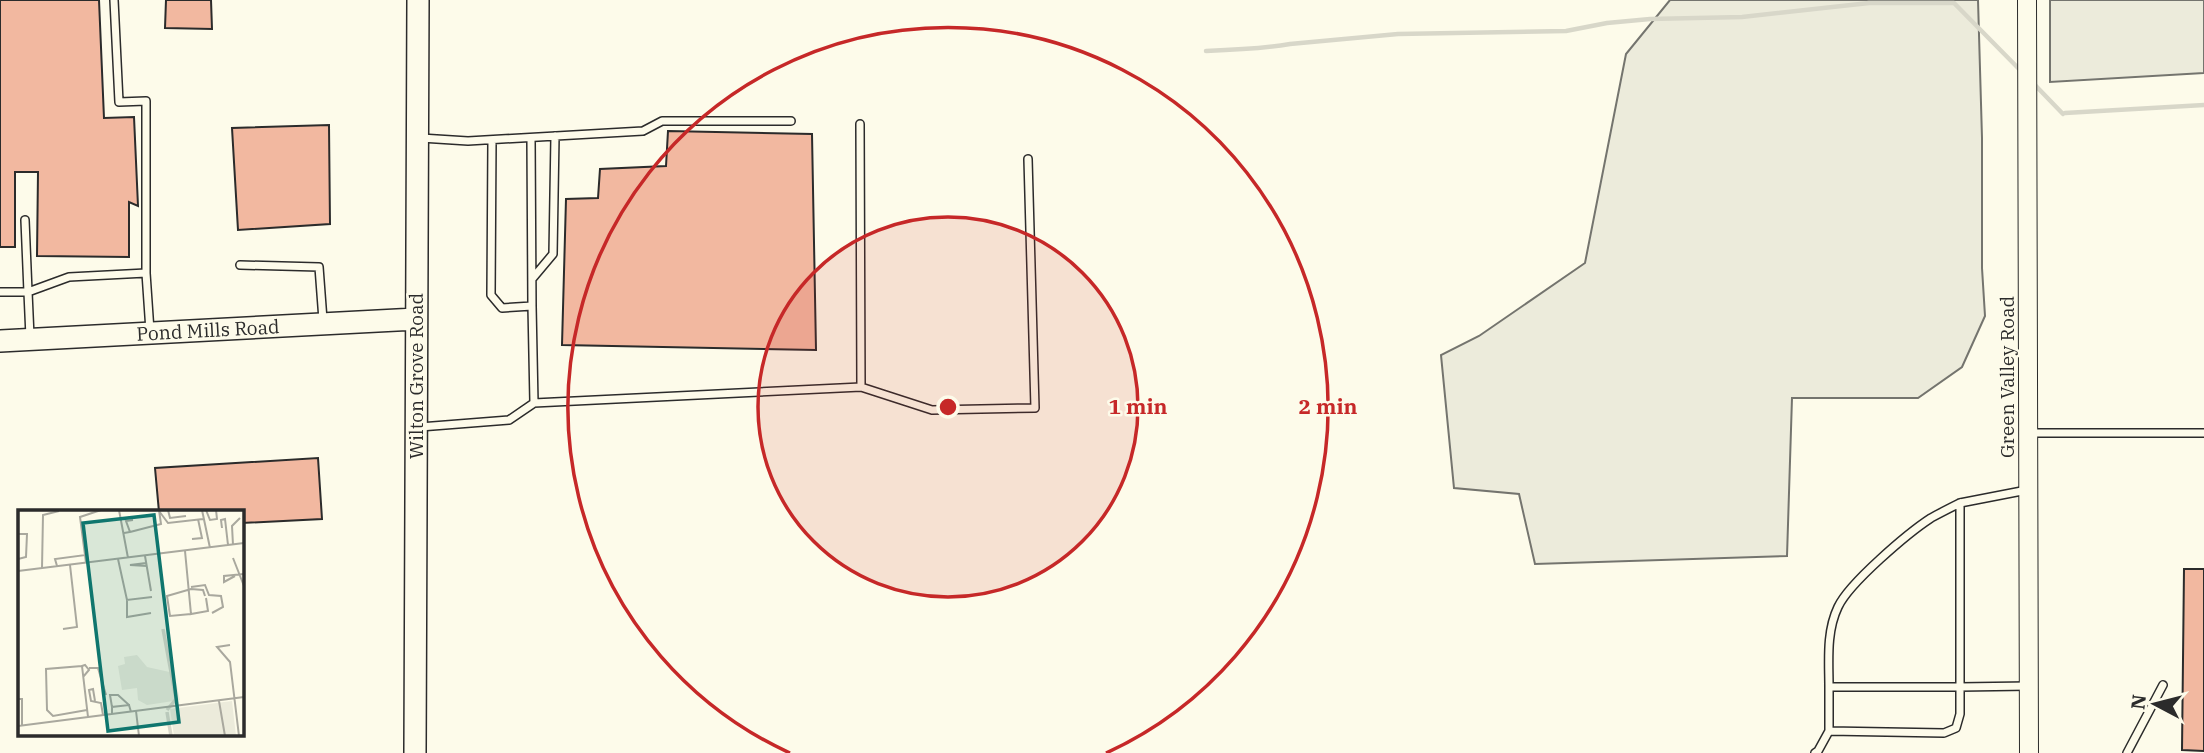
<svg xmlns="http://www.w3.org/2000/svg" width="2204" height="753" font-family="'IBM Plex Serif',serif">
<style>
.green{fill:#ecebdb;stroke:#74746e;stroke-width:2}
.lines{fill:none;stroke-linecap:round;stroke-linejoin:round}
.stream{stroke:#d8d7c9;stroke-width:4.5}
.building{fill:#f2b8a0;stroke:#2b2b2b;stroke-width:2}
.service-casing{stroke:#2b2b2b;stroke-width:10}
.tertiary-casing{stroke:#2b2b2b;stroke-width:20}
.secondary-casing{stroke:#2b2b2b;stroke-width:24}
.service{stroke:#fdfbea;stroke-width:7}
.tertiary{stroke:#fdfbea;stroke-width:18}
.secondary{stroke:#fdfbea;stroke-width:21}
.ring{fill:none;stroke:#c62828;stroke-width:3.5}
.labels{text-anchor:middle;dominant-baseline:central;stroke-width:5;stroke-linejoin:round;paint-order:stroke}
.street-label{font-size:19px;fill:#2b2b2b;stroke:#fdfbea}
.inset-river{fill:none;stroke:#d8d7c9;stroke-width:3.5}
.inset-road{fill:none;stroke:#a9a89e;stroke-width:2}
.view{fill:#0f766e;fill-opacity:0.15;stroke:#0f766e;stroke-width:3.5}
.inset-edge{fill:none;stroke:#2b2b2b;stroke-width:3.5}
.centre{fill:#c62828;stroke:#fdfbea;stroke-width:3.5}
.ring-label{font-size:21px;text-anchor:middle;font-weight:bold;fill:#c62828;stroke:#fdfbea;stroke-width:5;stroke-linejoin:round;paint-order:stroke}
</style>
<rect width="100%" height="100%" fill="#fdfbea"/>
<path class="green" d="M 1670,0 L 1978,0 L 1982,138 L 1982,268 L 1985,316 L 1962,367 L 1918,398 L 1792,398 L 1787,556 L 1535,564 L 1519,494 L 1454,488 L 1441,355 L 1479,336 L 1585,263 L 1626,54 Z
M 2050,0 L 2204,0 L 2204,73 L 2050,82 Z"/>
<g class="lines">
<path class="stream" d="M 1206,51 C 1234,50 1262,49 1290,44 L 1398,34 L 1566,31 L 1607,23 L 1650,19 L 1742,17 L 1869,3 L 1954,3 L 2023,73
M 2034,84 L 2063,114
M 2065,113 L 2204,105"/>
</g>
<path class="building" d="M 0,0 L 99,0 L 104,118 L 134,117 L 138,206 L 129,202 L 129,257 L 37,256 L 38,172 L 15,172 L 15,247 L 0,247 Z
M 166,0 L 211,0 L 212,29 L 165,28 Z
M 329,125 L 330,224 L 238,230 L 232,128 Z
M 668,131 L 812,134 L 816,350 L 562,345 L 566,199 L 598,198 L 600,169 L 666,166 Z
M 318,458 L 322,519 L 242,523 L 242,512 L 159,512 L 155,468 Z
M 2184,569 L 2204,569 L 2204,751 L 2182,750 Z"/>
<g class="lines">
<g class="service-casing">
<path id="service" d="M 114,0 L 119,102 L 146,101 L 146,273
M 421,138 L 468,141 L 643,131 L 662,121 L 791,121
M 492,140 L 491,295 L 502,308 L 532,306 L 531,138
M 25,220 L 28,292 L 69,277 L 146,273 L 150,331
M 240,265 L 319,267 L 323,320
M 532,279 L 553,254 L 555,136
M 0,292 L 28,292 L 30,337
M 532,306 L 534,403
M 861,387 L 932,410 L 1035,408 L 1028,159
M 420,427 L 509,420 L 534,403 L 861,387 L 860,124
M 2030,433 L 2204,433
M 2027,490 L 1960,503 L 1960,687 L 2029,686
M 1829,687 L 1829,731 L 1944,733 L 1956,728 L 1960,714 L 1960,687 L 1829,687 C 1829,661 1826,632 1838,607 C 1849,583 1908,533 1931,518 C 1940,513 1950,508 1960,503
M 1815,753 L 1818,751 L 1829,731
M 2127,753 L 2163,685"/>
</g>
<g class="tertiary-casing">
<path id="tertiary" d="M 2027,0 L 2029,753"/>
</g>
<g class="secondary-casing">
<path id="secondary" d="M 0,341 L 416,319
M 415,753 L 418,0"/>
</g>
<use href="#service" class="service"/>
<use href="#tertiary" class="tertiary"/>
<use href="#secondary" class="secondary"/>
</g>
<circle cx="948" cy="407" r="190" fill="#c62828" fill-opacity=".12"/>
<g class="ring">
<circle cx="948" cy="407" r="190"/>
<path d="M790 753A380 380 0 1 1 1106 753"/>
</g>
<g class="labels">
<g class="street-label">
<text transform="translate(208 330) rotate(-3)">Pond Mills Road</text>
<text transform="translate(416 376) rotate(-90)">Wilton Grove Road</text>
<text transform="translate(2007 377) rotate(-90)">Green Valley Road</text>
</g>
</g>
<g transform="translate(18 510)">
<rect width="226" height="226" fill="#fdfbea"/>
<path d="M 119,145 L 129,157 L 156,163 L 162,190 L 129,195 L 120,190 L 119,178 L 104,180 L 100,156 L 107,154 L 106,147 ZM 214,191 L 218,226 L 156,226 L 152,199 Z" fill="#ecebdb"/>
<path class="inset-river" d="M 145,119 L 158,189 L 149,200M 149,202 L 153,226"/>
<path class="inset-road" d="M 101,0 L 110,48M 150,0 L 152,8 L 168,6M 184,0 L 192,38M 188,0 L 192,10 L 199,9 L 198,0M 141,1 L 150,13 L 185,9M 204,18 L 203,10 L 207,9 L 210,35M 112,22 L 143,14 L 141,0M 106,23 L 112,22 L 108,11 L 115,10M 0,24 L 9,24 L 8,47 L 0,49M 174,29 L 184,28 L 180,9M 215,35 L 214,16 L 222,8M 167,41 L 173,104 L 190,101 L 188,88M 67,45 L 62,7 L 83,0M 127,46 L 133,81M 215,48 L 226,76M 100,49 L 109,90 L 134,87M 128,53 L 112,55 L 129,56M 39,56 L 37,49 L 67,45 L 68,53M 24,58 L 25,5 L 41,1M 0,61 L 226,33M 217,66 L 206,72 L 206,66 L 226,64M 173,77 L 187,75 L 191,85 L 203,86 L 205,97 L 194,103M 109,90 L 109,107 L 133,103M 173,104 L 152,106 L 149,86 L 173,79 L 185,80 L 187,86M 45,119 L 59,117 L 52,55M 212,135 L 199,137 L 212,152 L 221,226M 64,156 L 28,159 L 29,200 L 35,206 L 69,200M 71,158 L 80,158 L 88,185M 65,167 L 71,160 L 67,155 L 64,156 L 70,207M 0,189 L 4,189 L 4,215M 77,191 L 75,179 L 71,180 L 73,191 L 83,193 L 85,205M 201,191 L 207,226M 94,197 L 92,185 L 100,185 L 111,195M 118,201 L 121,226M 94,204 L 94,197 L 111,195 L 113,202M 0,216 L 226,187"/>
<path class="view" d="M 136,5 L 161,212 L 90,221 L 65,13 Z"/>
<rect width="226" height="226" class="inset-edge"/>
</g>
<circle cx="948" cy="407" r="10" class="centre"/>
<g class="ring-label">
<text x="1138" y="414">1 min</text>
<text x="1328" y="414">2 min</text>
</g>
<g transform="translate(2155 704) rotate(277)" stroke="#fdfbea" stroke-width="5" paint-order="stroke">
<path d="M0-5L12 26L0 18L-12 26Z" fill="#2b2b2b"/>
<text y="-10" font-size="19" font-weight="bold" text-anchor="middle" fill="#2b2b2b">N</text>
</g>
</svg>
